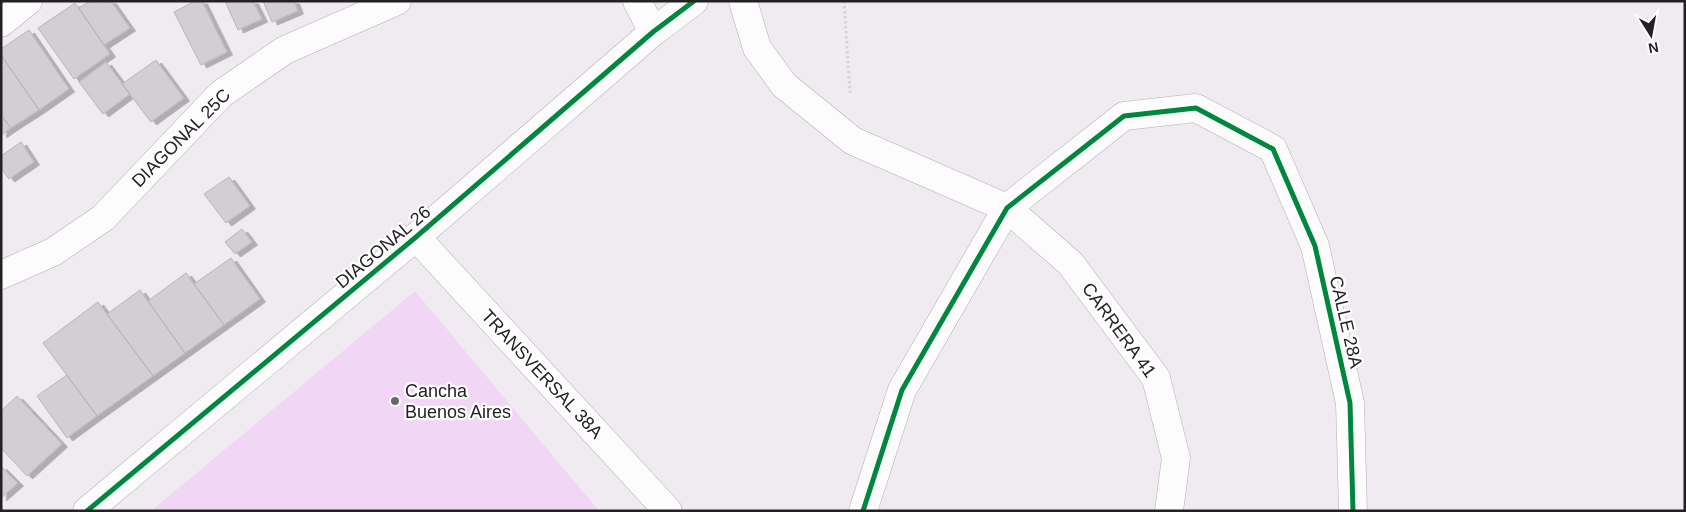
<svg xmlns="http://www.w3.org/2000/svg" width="1686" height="512" font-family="Arial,sans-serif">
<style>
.pitch{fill:#f1d6f5}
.building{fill:#d2ced2;stroke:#b8b5b8;filter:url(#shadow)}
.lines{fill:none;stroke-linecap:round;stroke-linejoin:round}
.minor-casing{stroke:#b2afb2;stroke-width:29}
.path{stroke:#d6d5d6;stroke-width:3;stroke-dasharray:2.5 2.5;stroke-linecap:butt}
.minor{stroke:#fdfcfd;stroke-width:28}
.cycleway-casing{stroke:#fff;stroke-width:8}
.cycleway{stroke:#00873e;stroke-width:5}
.poi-dot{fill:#6b686b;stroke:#fff;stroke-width:2}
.labels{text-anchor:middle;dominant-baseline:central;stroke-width:4.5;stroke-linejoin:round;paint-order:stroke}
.street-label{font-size:18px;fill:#242124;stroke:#fff}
.poi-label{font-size:18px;fill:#242124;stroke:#fff;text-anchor:start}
</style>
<defs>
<filter id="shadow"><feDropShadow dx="5.5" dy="3" stdDeviation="0" flood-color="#0004"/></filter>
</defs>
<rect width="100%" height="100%" fill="#f0ebf0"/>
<path class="pitch" d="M 415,291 L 599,511 L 151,511 Z"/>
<path class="building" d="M 90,1 L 111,1 L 130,28 L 104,45 L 79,8 Z
M 195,1 L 202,1 L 227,52 L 201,65 L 174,12 Z
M 225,1 L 253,1 L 262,19 L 238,30 Z
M 263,1 L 294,1 L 298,11 L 272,22 Z
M 75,3 L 110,54 L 74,79 L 38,28 Z
M 29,30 L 69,89 L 39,110 L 1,55 L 1,49 Z
M 1,55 L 39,110 L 11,128 L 1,115 Z
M 156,60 L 184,98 L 151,122 L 122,84 Z
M 106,62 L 130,94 L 103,114 L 79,82 Z
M 1,115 L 11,128 L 1,135 Z
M 21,142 L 34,162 L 9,179 L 1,168 L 1,156 Z
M 229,177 L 250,206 L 226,223 L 204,194 Z
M 242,229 L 252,242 L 235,254 L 225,242 Z
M 231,258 L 260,299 L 224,325 L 194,284 Z
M 186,273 L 224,325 L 185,353 L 148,301 Z
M 140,290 L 185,353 L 153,376 L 107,314 Z
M 98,302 L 153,376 L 97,416 L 43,343 Z
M 67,375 L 97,416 L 67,438 L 37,396 Z
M 17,396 L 62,444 L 27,476 L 1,448 L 1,411 Z
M 1,466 L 18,483 L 1,498 Z"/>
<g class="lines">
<g class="minor-casing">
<path id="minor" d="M 637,1 L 653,32
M 743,1 L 757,48 L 784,85 L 853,141 L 1007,208 L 1070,263 L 1156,378 L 1176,458 L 1169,511
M 1,23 L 28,1
M 416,237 L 668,511
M 1,275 L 53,252 L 103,218 L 221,94 L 285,50 L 397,1
M 87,511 L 416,237 L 653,32 L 694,1
M 863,511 L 902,390 L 1007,208 L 1124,116 L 1196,108 L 1273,149 L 1315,246 L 1350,403 L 1353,511"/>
</g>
<path class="path" d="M 844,1 L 850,93"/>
<use href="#minor" class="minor"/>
<g class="cycleway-casing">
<path id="cycleway" d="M 87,511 L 416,237 L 653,32 L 694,1
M 863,511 L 902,390 L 1007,208 L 1124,116 L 1196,108 L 1273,149 L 1315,246 L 1350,403 L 1353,511"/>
</g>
<use href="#cycleway" class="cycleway"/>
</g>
<circle class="poi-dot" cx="395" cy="401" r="5"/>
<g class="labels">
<g class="street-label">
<text transform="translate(181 138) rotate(-45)">DIAGONAL 25C</text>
<text transform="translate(383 247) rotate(-40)">DIAGONAL 26</text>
<text transform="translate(1346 322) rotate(77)">CALLE 28A</text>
<text transform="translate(1119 330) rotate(54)">CARRERA 41</text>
<text transform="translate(542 374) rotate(47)">TRANSVERSAL 38A</text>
</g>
<g class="poi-label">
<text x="405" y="391">Cancha<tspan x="405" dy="21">Buenos Aires</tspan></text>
</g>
</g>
<rect width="1686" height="512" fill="none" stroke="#242124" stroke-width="5"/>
<g transform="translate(1651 35) rotate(169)" stroke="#ffffff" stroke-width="4" paint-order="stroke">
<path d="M0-4L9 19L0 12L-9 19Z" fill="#242124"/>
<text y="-8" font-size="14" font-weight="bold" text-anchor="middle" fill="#242124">N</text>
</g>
</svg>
